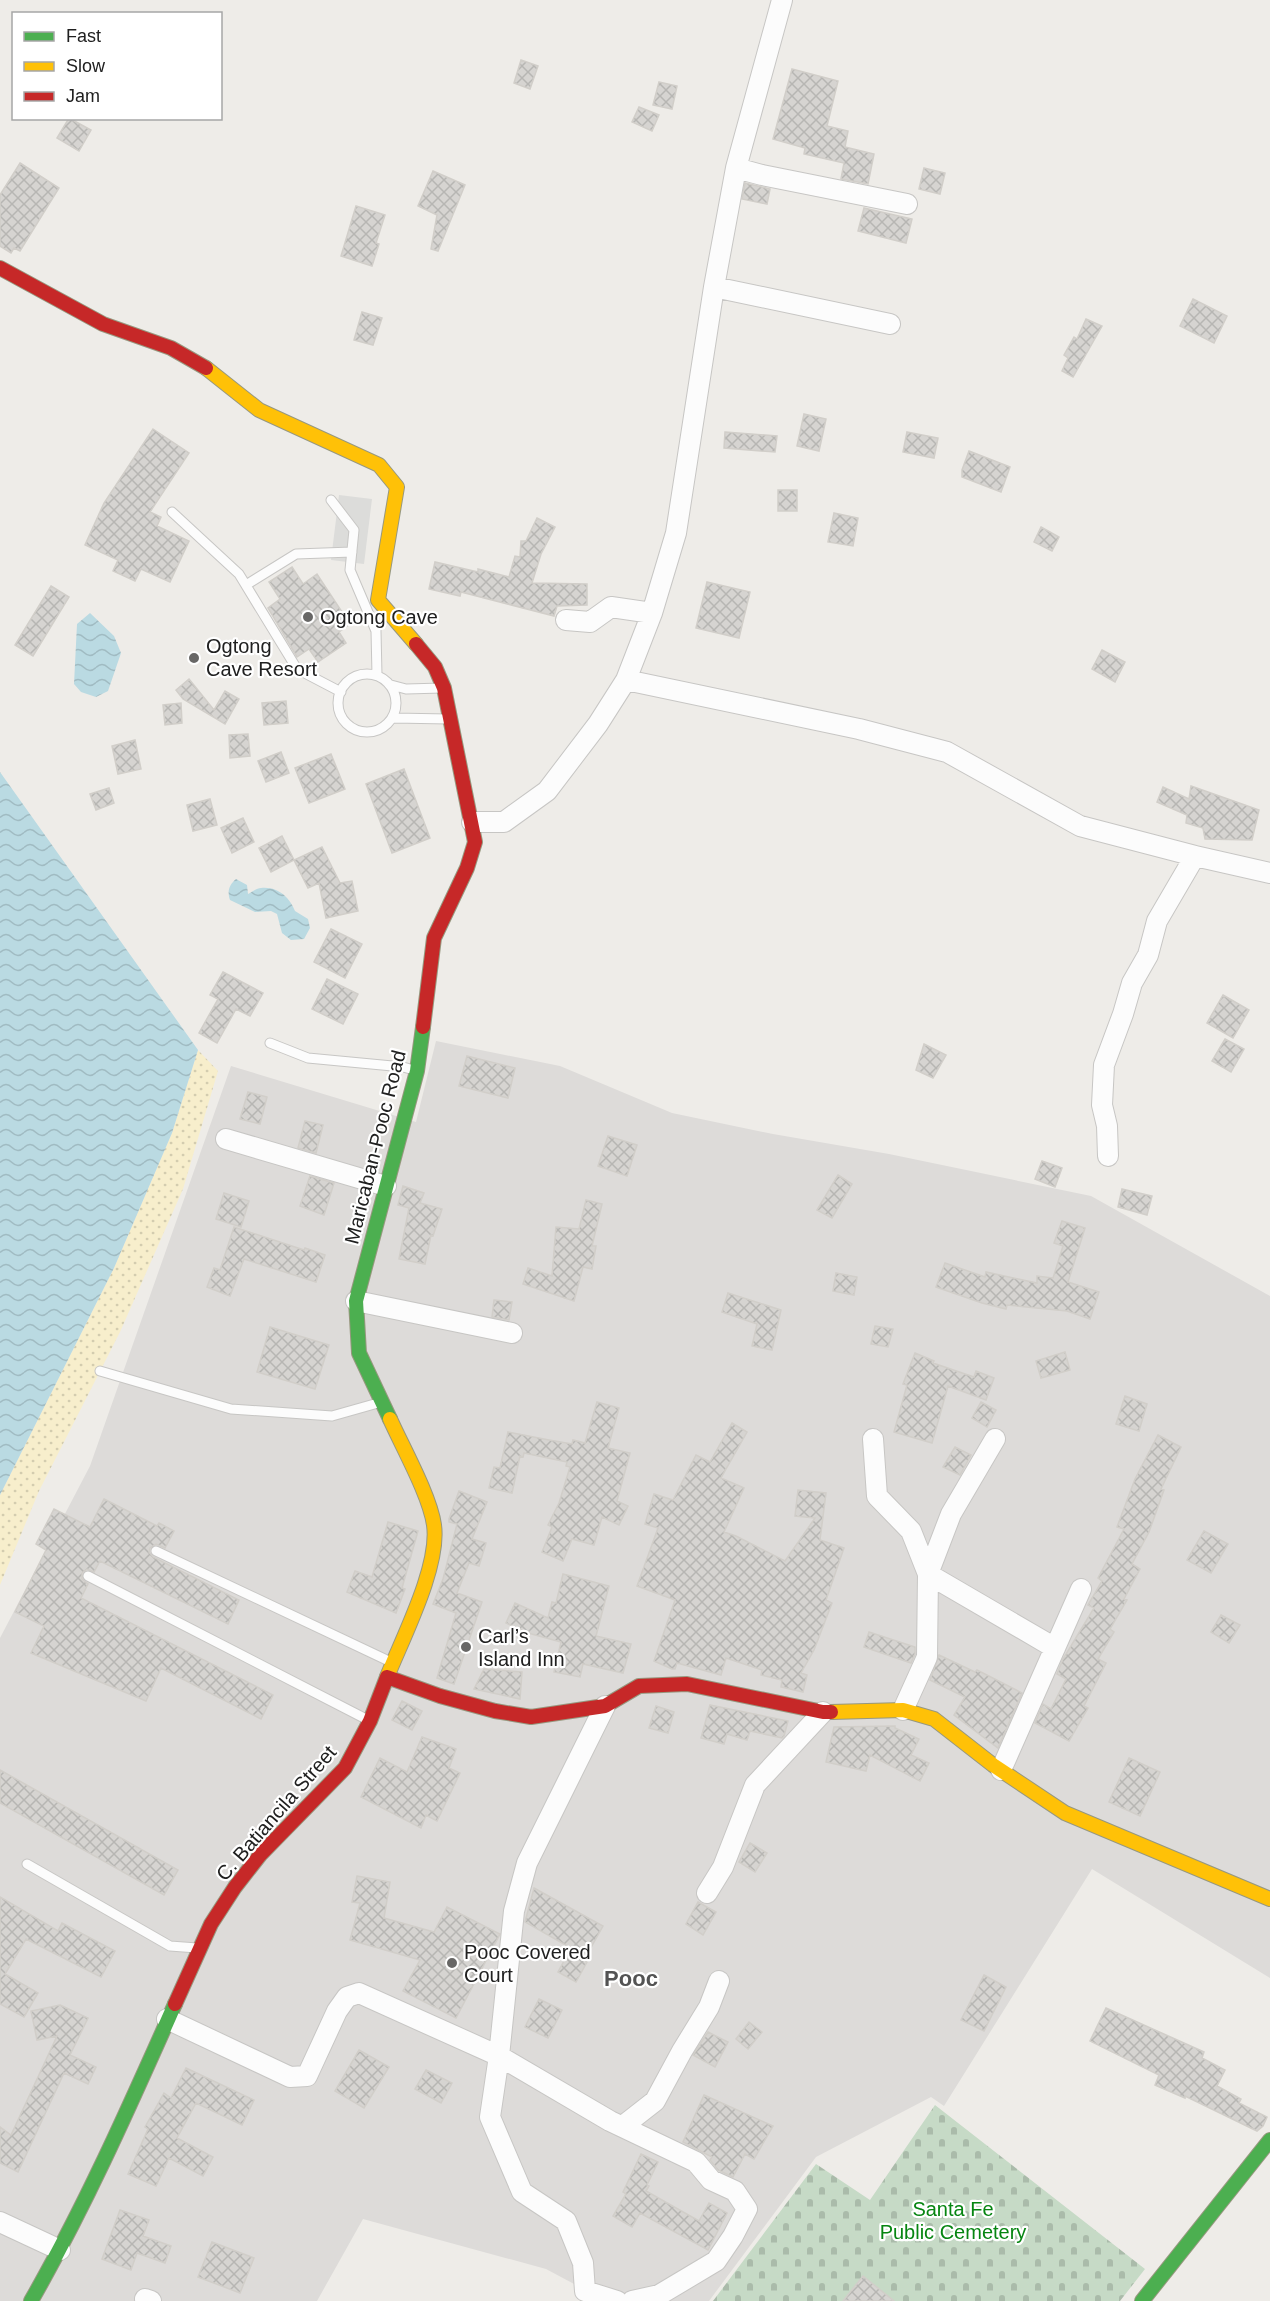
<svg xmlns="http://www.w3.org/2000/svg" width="1270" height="2301" font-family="Arial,sans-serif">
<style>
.residential{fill:#dddbd9}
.religious{fill:#dcdcda}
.sand{fill:url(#sand-dots)}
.cemetery{fill:url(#cemetery-stones)}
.water{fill:url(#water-waves)}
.building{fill:url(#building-cross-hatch);stroke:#d1cec9;stroke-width:1.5}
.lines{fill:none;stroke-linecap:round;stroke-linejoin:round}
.lane-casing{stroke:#c7c6c4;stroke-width:11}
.street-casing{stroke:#c7c6c4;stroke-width:22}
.fast-casing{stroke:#97987f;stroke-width:16}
.slow-casing{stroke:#97987f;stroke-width:16}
.jam-casing{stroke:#97987f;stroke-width:16}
.lane{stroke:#fcfcfc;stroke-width:9}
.street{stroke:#fcfcfc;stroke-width:20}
.fast{stroke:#4caf50;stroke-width:14}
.slow{stroke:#ffc107;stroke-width:14}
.jam{stroke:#c62828;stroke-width:14}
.poi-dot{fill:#686766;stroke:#fff;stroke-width:2}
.labels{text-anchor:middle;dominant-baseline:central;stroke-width:4.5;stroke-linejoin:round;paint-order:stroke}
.poi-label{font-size:20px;fill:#202020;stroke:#fff;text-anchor:start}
.street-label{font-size:20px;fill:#202020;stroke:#fff}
.park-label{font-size:20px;fill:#068511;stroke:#fff}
.quarter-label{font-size:22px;font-weight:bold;fill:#535353;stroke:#fff}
</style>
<defs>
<pattern id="sand-dots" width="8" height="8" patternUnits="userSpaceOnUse" patternTransform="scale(1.5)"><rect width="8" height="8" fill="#f7eecc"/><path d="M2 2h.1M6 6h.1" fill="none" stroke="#d3ccaf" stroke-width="1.8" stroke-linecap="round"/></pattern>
<pattern id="cemetery-stones" width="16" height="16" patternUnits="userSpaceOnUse" patternTransform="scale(1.5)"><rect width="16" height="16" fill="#c6dac6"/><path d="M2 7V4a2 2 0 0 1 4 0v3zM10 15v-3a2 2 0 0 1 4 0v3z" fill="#aba"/></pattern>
<pattern id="water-waves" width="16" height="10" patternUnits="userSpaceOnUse" patternTransform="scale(1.5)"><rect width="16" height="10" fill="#badae2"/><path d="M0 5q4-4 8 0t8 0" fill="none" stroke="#a0bbc2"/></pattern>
<pattern id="building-cross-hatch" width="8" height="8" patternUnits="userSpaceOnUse" patternTransform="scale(1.5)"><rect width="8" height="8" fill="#d6d4d1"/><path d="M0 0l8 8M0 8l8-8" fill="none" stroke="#b7b6b3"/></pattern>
</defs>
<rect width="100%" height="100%" fill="#eeece8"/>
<path class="residential" d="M 436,1041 L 560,1066 L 672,1113 L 773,1134 L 889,1154 L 1091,1196 L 1270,1296 L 1270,1978 L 1092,1869 L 944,2106 L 931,2097 L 816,2157 L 709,2301 L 606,2301 L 546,2269 L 363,2219 L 317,2301 L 0,2301 L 0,1638 L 90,1466 L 231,1066 L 416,1122 Z"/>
<path class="religious" d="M 339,495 L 372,499 L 364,564 L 331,560 Z"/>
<path class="sand" d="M 198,1050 L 218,1071 L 183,1189 L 120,1332 L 39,1491 L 0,1585 L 0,1495 L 114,1268 L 172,1133 Z"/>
<path class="cemetery" d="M 935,2105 L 1145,2269 L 1120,2301 L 713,2301 L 816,2164 L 870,2200 Z"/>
<path class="water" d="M 90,613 L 114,636 L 121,653 L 108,691 L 96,697 L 81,692 L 74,684 L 77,624 Z
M 0,772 L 198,1050 L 172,1133 L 114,1268 L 0,1495 Z
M 236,879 L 247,885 L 248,894 C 252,892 257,888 261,888 C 278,886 290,898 295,911 L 308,919 L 310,928 L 304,939 L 291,940 L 282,933 L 277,914 L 271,911 L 255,912 L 230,900 C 227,891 229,885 236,879 Z"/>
<path class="building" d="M 521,60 L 538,66 L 530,89 L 514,83 Z
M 792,69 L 838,81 L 827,126 L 848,131 L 845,147 L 874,154 L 868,184 L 841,179 L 844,163 L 804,154 L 805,148 L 773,139 Z
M 659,82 L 677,86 L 672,109 L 653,105 Z
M 639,107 L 659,115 L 652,131 L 632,122 Z
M 69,118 L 91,130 L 79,151 L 57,138 Z
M 20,163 L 59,188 L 20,251 L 14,248 L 11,253 L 0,246 L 0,195 Z
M 924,168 L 945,173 L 940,194 L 919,189 Z
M 433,171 L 465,185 L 438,251 L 431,249 L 437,215 L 418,206 Z
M 745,183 L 770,189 L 767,204 L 742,199 Z
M 356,206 L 385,215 L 376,243 L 379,244 L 372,266 L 341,256 Z
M 864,208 L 912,219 L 906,243 L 858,231 Z
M 1193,299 L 1227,316 L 1214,343 L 1180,326 Z
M 362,312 L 382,318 L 373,345 L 354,340 Z
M 1086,319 L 1102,326 L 1073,377 L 1062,371 L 1068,358 L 1064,355 L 1074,337 L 1077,339 Z
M 804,414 L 826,419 L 819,451 L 797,446 Z
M 153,429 L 189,453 L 150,512 L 161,517 L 157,526 L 189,541 L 170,582 L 141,569 L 135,581 L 113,571 L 118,560 L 85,545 L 104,503 Z
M 725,432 L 777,436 L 775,452 L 724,448 Z
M 907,432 L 938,438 L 934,458 L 903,452 Z
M 969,451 L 1010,467 L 1001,492 L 962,477 L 962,470 Z
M 778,490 L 797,490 L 797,511 L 778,511 Z
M 834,513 L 858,518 L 853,546 L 828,542 Z
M 537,518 L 555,527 L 541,554 L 532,583 L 587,584 L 587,605 L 557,606 L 554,616 L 461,592 L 460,596 L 429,589 L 435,562 L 478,572 L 478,569 L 509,577 L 515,556 L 520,557 L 521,541 L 526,541 Z
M 1041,527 L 1059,537 L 1052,551 L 1034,542 Z
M 292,567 L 303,584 L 317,574 L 350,624 L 339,632 L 346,643 L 318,662 L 309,649 L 297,657 L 268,608 L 280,599 L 269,582 Z
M 707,582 L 750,592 L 739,638 L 696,628 Z
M 51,586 L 69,597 L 33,656 L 15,645 Z
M 1102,650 L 1125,662 L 1115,682 L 1092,669 Z
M 189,679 L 214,710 L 225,691 L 239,699 L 225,724 L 183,699 L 176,690 Z
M 286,701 L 288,723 L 264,725 L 262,703 Z
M 181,703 L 182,723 L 165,725 L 163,705 Z
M 248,734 L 250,756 L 230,758 L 229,735 Z
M 135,740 L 141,769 L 118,774 L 112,746 Z
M 281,752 L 289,773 L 266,782 L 258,761 Z
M 331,754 L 345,789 L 309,803 L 295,768 Z
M 404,769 L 430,838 L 392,853 L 366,784 Z
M 1191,786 L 1259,810 L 1252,840 L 1205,839 L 1203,828 L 1186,823 L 1187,815 L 1157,802 L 1163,787 L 1189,799 Z
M 109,788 L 114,803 L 96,810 L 90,794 Z
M 210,799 L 217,825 L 193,831 L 187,805 Z
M 243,818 L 254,842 L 232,853 L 221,828 Z
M 282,836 L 294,860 L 271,872 L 259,848 Z
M 322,847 L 340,883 L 352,881 L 358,911 L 326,918 L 319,883 L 308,888 L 294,860 Z
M 331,929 L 362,944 L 345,978 L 314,962 Z
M 223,972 L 263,993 L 250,1016 L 236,1009 L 217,1043 L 199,1033 L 218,999 L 210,995 Z
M 327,979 L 358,994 L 343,1024 L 312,1009 Z
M 1223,995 L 1249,1010 L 1233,1038 L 1207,1023 Z
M 1225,1039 L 1244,1049 L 1231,1072 L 1212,1061 Z
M 924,1044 L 946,1055 L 933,1078 L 916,1070 Z
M 467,1056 L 515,1068 L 508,1098 L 459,1086 Z
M 248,1092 L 267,1097 L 260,1124 L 240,1119 Z
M 305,1121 L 323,1125 L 316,1153 L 298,1148 Z
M 608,1136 L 637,1145 L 627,1176 L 598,1166 Z
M 1042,1161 L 1062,1168 L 1055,1187 L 1035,1179 Z
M 838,1175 L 852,1184 L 832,1218 L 817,1210 Z
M 310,1176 L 334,1183 L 324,1215 L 300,1206 Z
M 403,1186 L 424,1193 L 420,1203 L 442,1209 L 433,1236 L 431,1235 L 425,1264 L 399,1259 L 409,1208 L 398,1205 Z
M 1122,1189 L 1152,1196 L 1147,1215 L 1118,1207 Z
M 224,1193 L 249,1201 L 241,1227 L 216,1219 Z
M 586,1200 L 602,1204 L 592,1246 L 596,1246 L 592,1269 L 583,1267 L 574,1301 L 523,1284 L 528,1268 L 552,1276 L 556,1227 L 579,1229 Z
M 1062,1221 L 1085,1228 L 1068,1282 L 1099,1292 L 1090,1319 L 1067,1311 L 1007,1305 L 1006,1309 L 982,1303 L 936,1287 L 945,1263 L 985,1277 L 986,1272 L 1037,1283 L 1037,1276 L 1053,1278 L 1063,1246 L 1054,1243 Z
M 234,1227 L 304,1250 L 305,1248 L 325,1255 L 316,1282 L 244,1259 L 230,1296 L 207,1287 L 214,1268 L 220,1270 Z
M 836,1273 L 857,1277 L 854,1295 L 833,1291 Z
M 728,1293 L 781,1310 L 772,1350 L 752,1346 L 757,1324 L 722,1312 Z
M 494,1300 L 512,1302 L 509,1320 L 492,1317 Z
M 875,1326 L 893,1329 L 888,1347 L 871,1344 Z
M 270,1327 L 329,1345 L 315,1389 L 257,1372 Z
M 1065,1352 L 1070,1370 L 1041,1378 L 1036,1361 Z
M 915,1353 L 934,1361 L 933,1363 L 974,1377 L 976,1371 L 994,1378 L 986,1400 L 948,1386 L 932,1443 L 894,1432 L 907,1385 L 903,1384 Z
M 1125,1396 L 1147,1404 L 1139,1431 L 1116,1424 Z
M 597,1402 L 619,1408 L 608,1448 L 630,1453 L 617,1501 L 628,1506 L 619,1525 L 602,1517 L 594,1545 L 572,1539 L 563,1561 L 542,1552 L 552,1527 L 548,1525 L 559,1503 L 570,1467 L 566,1466 L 567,1462 L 524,1453 L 523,1457 L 520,1456 L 512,1493 L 489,1488 L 494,1467 L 500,1468 L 508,1432 L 549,1440 L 572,1444 L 573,1440 L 585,1443 Z
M 981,1402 L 996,1410 L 987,1427 L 972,1418 Z
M 732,1423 L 747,1432 L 721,1478 L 744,1488 L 724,1532 L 736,1536 L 785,1561 L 815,1518 L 795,1516 L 798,1490 L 826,1493 L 820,1540 L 844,1548 L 826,1600 L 832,1603 L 814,1650 L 801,1673 L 807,1675 L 803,1692 L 781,1687 L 782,1680 L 761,1675 L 762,1670 L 726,1658 L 721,1675 L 677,1663 L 675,1669 L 672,1669 L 654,1661 L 675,1600 L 637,1586 L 658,1528 L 645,1524 L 654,1494 L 673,1500 L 696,1455 L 710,1462 Z
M 1158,1435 L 1181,1447 L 1161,1489 L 1164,1490 L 1149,1532 L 1132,1564 L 1140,1569 L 1124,1599 L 1127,1600 L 1110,1629 L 1114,1632 L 1098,1659 L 1106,1663 L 1084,1706 L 1088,1708 L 1069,1741 L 1035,1723 L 1043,1704 L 1051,1709 L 1066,1679 L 1057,1674 L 1063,1659 L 1094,1608 L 1088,1605 L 1102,1581 L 1098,1578 L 1124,1529 L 1117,1527 L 1135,1479 Z
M 955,1447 L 971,1455 L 960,1475 L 943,1467 Z
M 459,1491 L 487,1502 L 472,1539 L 486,1543 L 479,1566 L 469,1563 L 457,1593 L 482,1602 L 454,1684 L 437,1678 L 456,1613 L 433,1604 L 443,1579 L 457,1524 L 449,1522 L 449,1519 Z
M 104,1499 L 157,1526 L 159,1523 L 174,1531 L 165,1548 L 156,1544 L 150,1548 L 149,1552 L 153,1557 L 239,1600 L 228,1624 L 100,1561 L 94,1572 L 87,1569 L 82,1573 L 82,1579 L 88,1584 L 81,1598 L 273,1695 L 261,1719 L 161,1668 L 146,1701 L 31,1653 L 44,1626 L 15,1612 L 46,1550 L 36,1544 L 54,1509 L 90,1527 Z
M 388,1522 L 418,1531 L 402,1588 L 405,1589 L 396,1613 L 347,1592 L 355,1571 L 372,1577 Z
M 1204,1531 L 1228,1544 L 1211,1573 L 1187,1560 Z
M 563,1574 L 609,1586 L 596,1636 L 631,1644 L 623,1673 L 583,1664 L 580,1677 L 554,1672 L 561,1642 L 528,1633 L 506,1623 L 515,1603 L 548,1618 L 552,1602 L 556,1603 Z
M 1221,1615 L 1240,1625 L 1229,1643 L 1211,1632 Z
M 869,1632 L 915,1647 L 915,1654 L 911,1663 L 864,1647 Z
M 939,1655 L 975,1672 L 977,1670 L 1022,1693 L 998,1748 L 954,1715 L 965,1697 L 930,1680 Z
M 484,1669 L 522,1672 L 520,1699 L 474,1689 Z
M 402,1701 L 422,1711 L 412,1730 L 392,1720 Z
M 710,1705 L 788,1721 L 784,1736 L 782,1738 L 750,1731 L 747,1740 L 727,1734 L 724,1744 L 701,1738 Z
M 656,1706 L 674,1712 L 668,1733 L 649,1728 Z
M 895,1726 L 895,1728 L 919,1739 L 911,1755 L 929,1763 L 920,1781 L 870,1755 L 866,1771 L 826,1762 L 834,1727 Z
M 422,1737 L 456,1749 L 449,1768 L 460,1773 L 437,1821 L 426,1815 L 421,1828 L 361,1797 L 380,1758 L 407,1772 Z
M 1129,1758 L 1160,1772 L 1140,1816 L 1109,1802 Z
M 0,1770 L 178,1870 L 164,1895 L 0,1803 Z
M 750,1843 L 767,1853 L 755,1872 L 739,1862 Z
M 357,1876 L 390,1882 L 384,1918 L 434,1932 L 447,1907 L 500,1934 L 456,2018 L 403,1991 L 420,1960 L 350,1940 L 360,1903 L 352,1902 Z
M 534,1888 L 603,1926 L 584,1960 L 587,1962 L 576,1982 L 558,1972 L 571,1948 L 525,1922 Z
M 0,1897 L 58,1931 L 62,1923 L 115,1951 L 101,1977 L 26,1939 L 5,1974 L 38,1993 L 24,2017 L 0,2004 Z
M 698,1902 L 716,1912 L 703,1935 L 686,1924 Z
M 984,1975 L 1006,1987 L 984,2031 L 961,2020 Z
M 539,1999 L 562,2010 L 548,2038 L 525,2027 Z
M 60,2005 L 88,2018 L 70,2055 L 96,2067 L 88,2084 L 64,2073 L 18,2172 L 0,2163 L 0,2127 L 11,2135 L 57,2036 L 37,2040 L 31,2011 Z
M 1106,2008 L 1204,2052 L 1202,2058 L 1225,2070 L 1217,2086 L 1241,2099 L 1239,2103 L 1267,2117 L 1263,2126 L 1257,2131 L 1185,2096 L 1185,2098 L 1155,2085 L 1159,2075 L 1090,2041 Z
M 749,2022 L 762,2032 L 748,2049 L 736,2039 Z
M 708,2032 L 728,2042 L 715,2067 L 693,2055 Z
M 359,2050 L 389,2067 L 364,2108 L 335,2091 Z
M 186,2068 L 254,2100 L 242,2125 L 196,2103 L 177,2138 L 213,2157 L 203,2176 L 169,2158 L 156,2186 L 128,2174 L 148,2129 L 145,2127 L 164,2093 L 171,2098 Z
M 426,2070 L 452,2083 L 441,2103 L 415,2089 Z
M 704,2095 L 773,2126 L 754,2159 L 745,2154 L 733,2177 L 718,2170 L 710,2160 L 712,2157 L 683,2142 Z
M 641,2154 L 658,2162 L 647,2185 L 649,2186 L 646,2191 L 699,2221 L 709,2203 L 727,2213 L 708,2250 L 640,2213 L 632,2227 L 613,2216 L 626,2194 L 623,2192 Z
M 120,2210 L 149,2220 L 143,2236 L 171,2246 L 165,2263 L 137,2253 L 131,2270 L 102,2259 Z
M 212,2242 L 254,2258 L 240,2293 L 198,2277 Z
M 863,2276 L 894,2301 L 843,2301 Z"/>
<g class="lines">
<g class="lane-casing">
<path id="lane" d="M 331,500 L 354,530 L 350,570 L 376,631 L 377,675
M 172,512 L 239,574 L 297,669 L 341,692
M 246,585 L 296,554 L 352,552
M338 703a29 29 0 1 1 58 0a29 29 0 1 1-58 0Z
M 391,685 L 406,689 L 442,688
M 394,718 L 448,719
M 270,1043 L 308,1058 L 403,1067 L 414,1070
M 100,1371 L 231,1409 L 332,1416 L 378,1403
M 156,1551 L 391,1662
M 88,1576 L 368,1720
M 27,1864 L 170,1946 L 197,1948"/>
</g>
<g class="street-casing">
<path id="street" d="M 736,168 L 762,175 L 907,204
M 714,287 L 890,324
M 566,620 L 590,622 L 611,607 L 652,613
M 626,680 L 859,729 L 947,752 L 1080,826 L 1195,856 L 1270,873
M 472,822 L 504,822 L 547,791 L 598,724 L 626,680 L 652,613 L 676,533 L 714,287 L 736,168 L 782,0
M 226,1139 L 386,1186
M 1108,1156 L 1107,1126 L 1102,1105 L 1104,1065 L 1123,1014 L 1132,983 L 1148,955 L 1157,921 L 1195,856
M 356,1301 L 512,1333
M 873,1439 L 877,1496 L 911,1531 L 928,1574 L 927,1657 L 903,1710
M 995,1439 L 951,1514 L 928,1574 L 1055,1648
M 605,1706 L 527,1863 L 514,1911 L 499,2056 L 490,2117 L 522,2192 L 566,2221 L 583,2263 L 585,2291 L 617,2301
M 1001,1770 L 1081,1589
M 707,1893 L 723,1867 L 755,1785 L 823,1712
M 167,2019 L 290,2077 L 307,2076 L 337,2011 L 347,1997 L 359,1993 L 499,2056 L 610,2121 L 696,2162 L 711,2180 L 735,2191 L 747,2209 L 733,2236 L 716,2261 L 659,2295 L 632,2301
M 623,2126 L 655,2101 L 682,2051 L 709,2007 L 719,1981
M 0,2222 L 60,2250
M 145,2299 L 151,2301"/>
</g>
<g class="fast-casing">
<path id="fast" d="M 390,1419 L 359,1353 L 356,1301 L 417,1071 L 423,1027
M 31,2301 C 86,2205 130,2105 175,2004
M 1142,2301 L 1270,2140"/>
</g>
<g class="slow-casing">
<path id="slow" d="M 206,368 L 259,410 L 379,465 L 397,487 L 378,600 L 416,644
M 387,1677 C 403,1637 440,1566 434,1525 C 430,1496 403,1448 390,1419
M 831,1712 L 903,1710 L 934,1719 L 993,1765 L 1065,1813 L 1270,1899"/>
</g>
<g class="jam-casing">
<path id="jam" d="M 0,268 L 103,324 L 171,348 L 206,368
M 416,644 L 435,667 L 444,688 L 475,842 L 467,868 L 434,938 L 423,1027
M 387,1677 L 440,1696 L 495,1711 L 531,1717 L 605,1706 L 639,1686 L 687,1684 L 823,1712 L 831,1712
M 175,2004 L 211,1924 L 235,1887 L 260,1855 L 345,1768 L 370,1721 L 387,1677"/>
</g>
<use href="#lane" class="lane"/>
<use href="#street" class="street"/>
<use href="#fast" class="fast"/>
<use href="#slow" class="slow"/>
<use href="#jam" class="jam"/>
</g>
<g class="poi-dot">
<circle cx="308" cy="617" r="6"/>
<circle cx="194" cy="658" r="6"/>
<circle cx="466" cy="1647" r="6"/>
<circle cx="452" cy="1963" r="6"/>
</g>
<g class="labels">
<g class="poi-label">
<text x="320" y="617">Ogtong Cave</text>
<text x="206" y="646">Ogtong<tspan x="206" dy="23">Cave Resort</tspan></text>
<text x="478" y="1636">Carl’s<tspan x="478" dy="23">Island Inn</tspan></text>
<text x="464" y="1952">Pooc Covered<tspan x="464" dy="23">Court</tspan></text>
</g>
<g class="street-label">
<text transform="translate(375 1147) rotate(-76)">Maricaban-Pooc Road</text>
<text transform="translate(276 1813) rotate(-49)">C. Batiancila Street</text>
</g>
<g class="park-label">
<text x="953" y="2209">Santa Fe<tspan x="953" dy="23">Public Cemetery</tspan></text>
</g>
<g class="quarter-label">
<text x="631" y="1978">Pooc</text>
</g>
</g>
<rect x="12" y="12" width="210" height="108" fill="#ffffff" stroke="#a6a6a6" stroke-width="1.5"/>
<rect x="24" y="32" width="30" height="9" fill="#4caf50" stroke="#a6a6a6" stroke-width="1.5"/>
<text x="66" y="42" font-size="18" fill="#202020">Fast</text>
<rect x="24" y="62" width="30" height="9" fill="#ffc107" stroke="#a6a6a6" stroke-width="1.5"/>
<text x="66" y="72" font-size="18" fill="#202020">Slow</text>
<rect x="24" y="92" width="30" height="9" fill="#c62828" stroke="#a6a6a6" stroke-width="1.5"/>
<text x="66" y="102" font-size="18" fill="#202020">Jam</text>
</svg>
